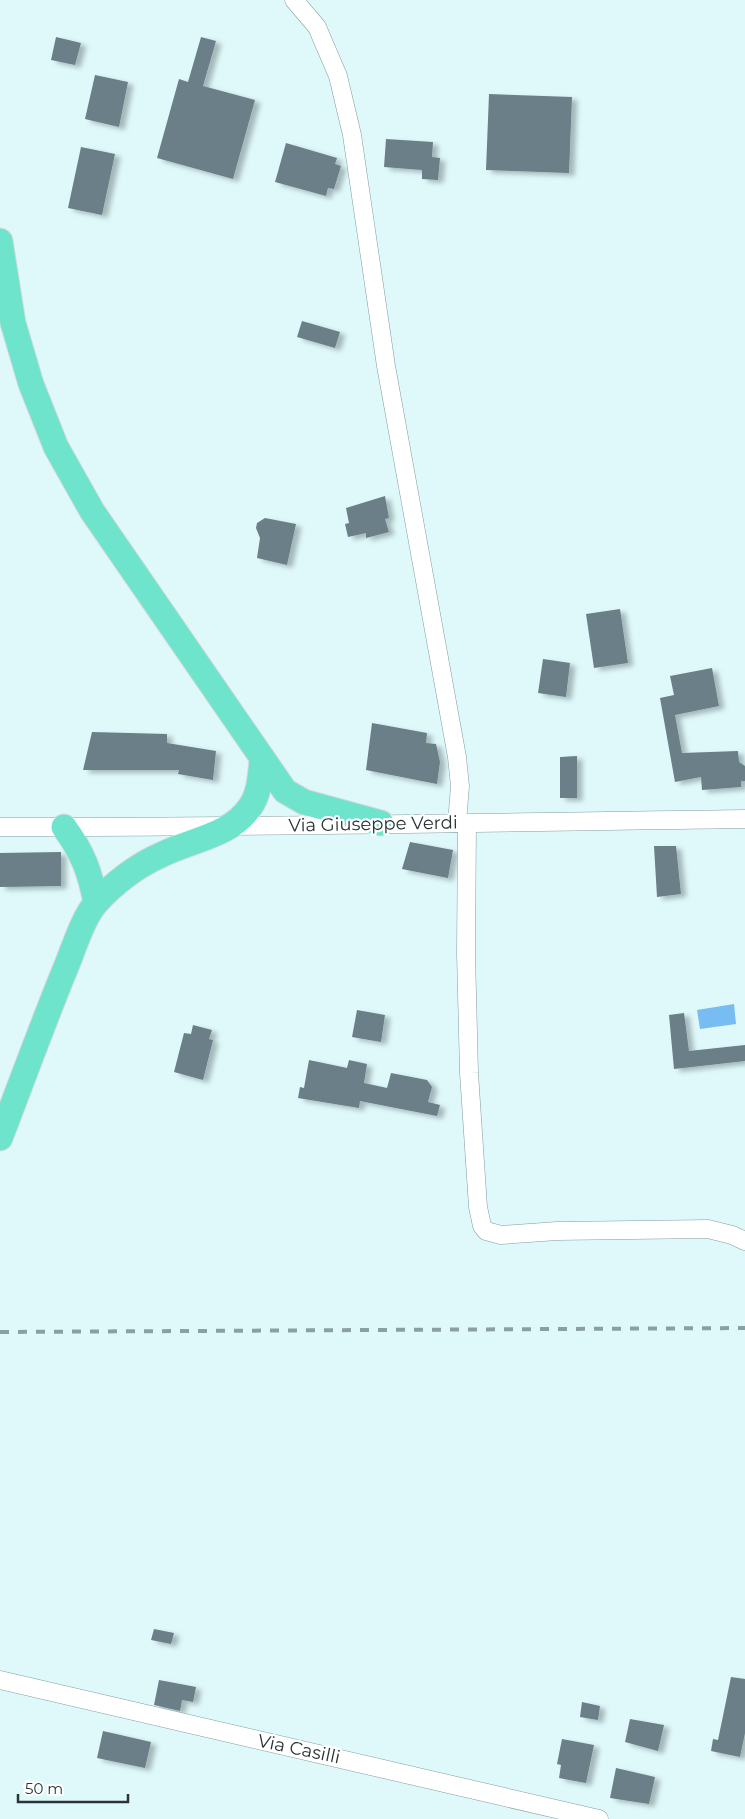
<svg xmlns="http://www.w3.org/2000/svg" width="745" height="1819" font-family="Montserrat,sans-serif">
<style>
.water{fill:#78bcf4}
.building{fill:#6a7f87;filter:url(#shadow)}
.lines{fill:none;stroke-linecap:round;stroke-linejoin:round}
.minor-casing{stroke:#849d9f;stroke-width:19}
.highway-casing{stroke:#d9dadb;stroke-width:27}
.minor{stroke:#fff;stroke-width:18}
.highway{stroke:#6ee4cd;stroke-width:25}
.rail{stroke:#8c9fa0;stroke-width:4;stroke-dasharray:9 9;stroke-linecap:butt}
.labels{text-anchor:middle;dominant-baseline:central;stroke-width:4.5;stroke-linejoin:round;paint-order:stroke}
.street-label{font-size:18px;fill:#2a3435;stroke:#fff}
</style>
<defs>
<filter id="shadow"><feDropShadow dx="5.5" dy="3" stdDeviation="2.5" flood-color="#0004"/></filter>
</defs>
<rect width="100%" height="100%" fill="#dff9fb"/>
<path class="water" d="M 734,1004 L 736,1024 L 700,1029 L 697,1010 Z"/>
<path class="building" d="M 56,37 L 81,43 L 75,65 L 51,60 Z
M 201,37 L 216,41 L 203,86 L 255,100 L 233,179 L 157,158 L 179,79 L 188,82 Z
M 95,75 L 128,82 L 119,127 L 85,119 Z
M 489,94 L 572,97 L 569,173 L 486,170 Z
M 386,139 L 433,142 L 432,157 L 440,158 L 438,180 L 422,179 L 422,170 L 384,167 Z
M 286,143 L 337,158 L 335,164 L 341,166 L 334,189 L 328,188 L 326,196 L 275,182 Z
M 81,147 L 115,154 L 102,215 L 68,208 Z
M 302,321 L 340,332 L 335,348 L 297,337 Z
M 385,496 L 389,518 L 385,519 L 389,532 L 366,538 L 366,533 L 348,537 L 345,524 L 349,523 L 346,508 Z
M 265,518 L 296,524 L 287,565 L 257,558 L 260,538 L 256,528 L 257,523 Z
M 620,609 L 628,663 L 594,668 L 586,614 Z
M 543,659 L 570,663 L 566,697 L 538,693 Z
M 712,668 L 719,706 L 675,715 L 682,753 L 738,751 L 739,762 L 745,766 L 745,781 L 741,781 L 741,787 L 702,790 L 701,777 L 675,782 L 660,698 L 674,695 L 670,676 Z
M 372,723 L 427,733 L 426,743 L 436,744 L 440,762 L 437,784 L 366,770 Z
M 92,732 L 167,734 L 167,743 L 216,751 L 213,780 L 178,774 L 179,770 L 83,770 Z
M 577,756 L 577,798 L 560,798 L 560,757 Z
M 410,842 L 453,850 L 448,878 L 402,869 Z
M 654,846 L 676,846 L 681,894 L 657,897 Z
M 61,852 L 61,886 L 0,887 L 0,853 Z
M 357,1010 L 385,1015 L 381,1042 L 352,1037 Z
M 684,1013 L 689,1051 L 745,1045 L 745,1061 L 674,1069 L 669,1015 Z
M 193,1025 L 212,1030 L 209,1039 L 213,1040 L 203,1080 L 174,1072 L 184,1033 L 191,1034 Z
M 309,1060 L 347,1068 L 349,1060 L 367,1064 L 364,1083 L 387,1088 L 391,1073 L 427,1080 L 432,1087 L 428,1102 L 440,1105 L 437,1116 L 360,1101 L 359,1108 L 298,1098 L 300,1087 L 304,1088 Z
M 154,1629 L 174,1633 L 171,1644 L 151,1640 Z
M 731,1677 L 745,1679 L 745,1733 L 740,1757 L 711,1751 L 713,1739 L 718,1740 Z
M 159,1680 L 196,1687 L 193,1702 L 182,1700 L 180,1711 L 154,1705 Z
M 582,1702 L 600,1706 L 598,1720 L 580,1717 Z
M 630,1719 L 664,1725 L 658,1751 L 625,1742 Z
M 103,1731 L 151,1742 L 145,1768 L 97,1758 Z
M 562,1739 L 594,1745 L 586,1783 L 559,1778 L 561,1765 L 557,1764 Z
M 616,1768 L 655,1777 L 649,1804 L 610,1798 Z"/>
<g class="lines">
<g class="minor-casing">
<path id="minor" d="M 294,0 L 317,27 L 338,76 L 352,135 L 386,366 L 457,757 L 460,786 L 457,823
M 467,823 L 466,953 L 469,1073 L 478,1207 L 482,1226 L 486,1231 L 501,1235 L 557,1231 L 708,1229 L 732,1235 L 745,1241
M 0,827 C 248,828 497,822 745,819
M 0,1680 L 599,1819"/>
</g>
<g class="highway-casing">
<path id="highway" d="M 0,241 L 13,323 L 31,384 L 56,447 L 92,511 L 285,791 L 304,802 L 381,823
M 64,827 C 83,853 90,872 96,903
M 0,1138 C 22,1081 43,1023 66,967 C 74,948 83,917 97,902 C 114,883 138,865 161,855 C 190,840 231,836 250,807 C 260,793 260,776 262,760"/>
</g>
<use href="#minor" class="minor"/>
<use href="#highway" class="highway"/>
<path class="rail" d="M 0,1332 L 745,1328"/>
</g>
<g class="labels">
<g class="street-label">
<text transform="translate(373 824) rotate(-1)">Via Giuseppe Verdi</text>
<text transform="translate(299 1749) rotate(12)">Via Casilli</text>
</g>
</g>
<path d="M18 1794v8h110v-8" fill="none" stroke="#2a3435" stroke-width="2.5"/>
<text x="25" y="1794" font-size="15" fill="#2a3435" stroke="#ffffff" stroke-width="4" paint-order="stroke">50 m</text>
</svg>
